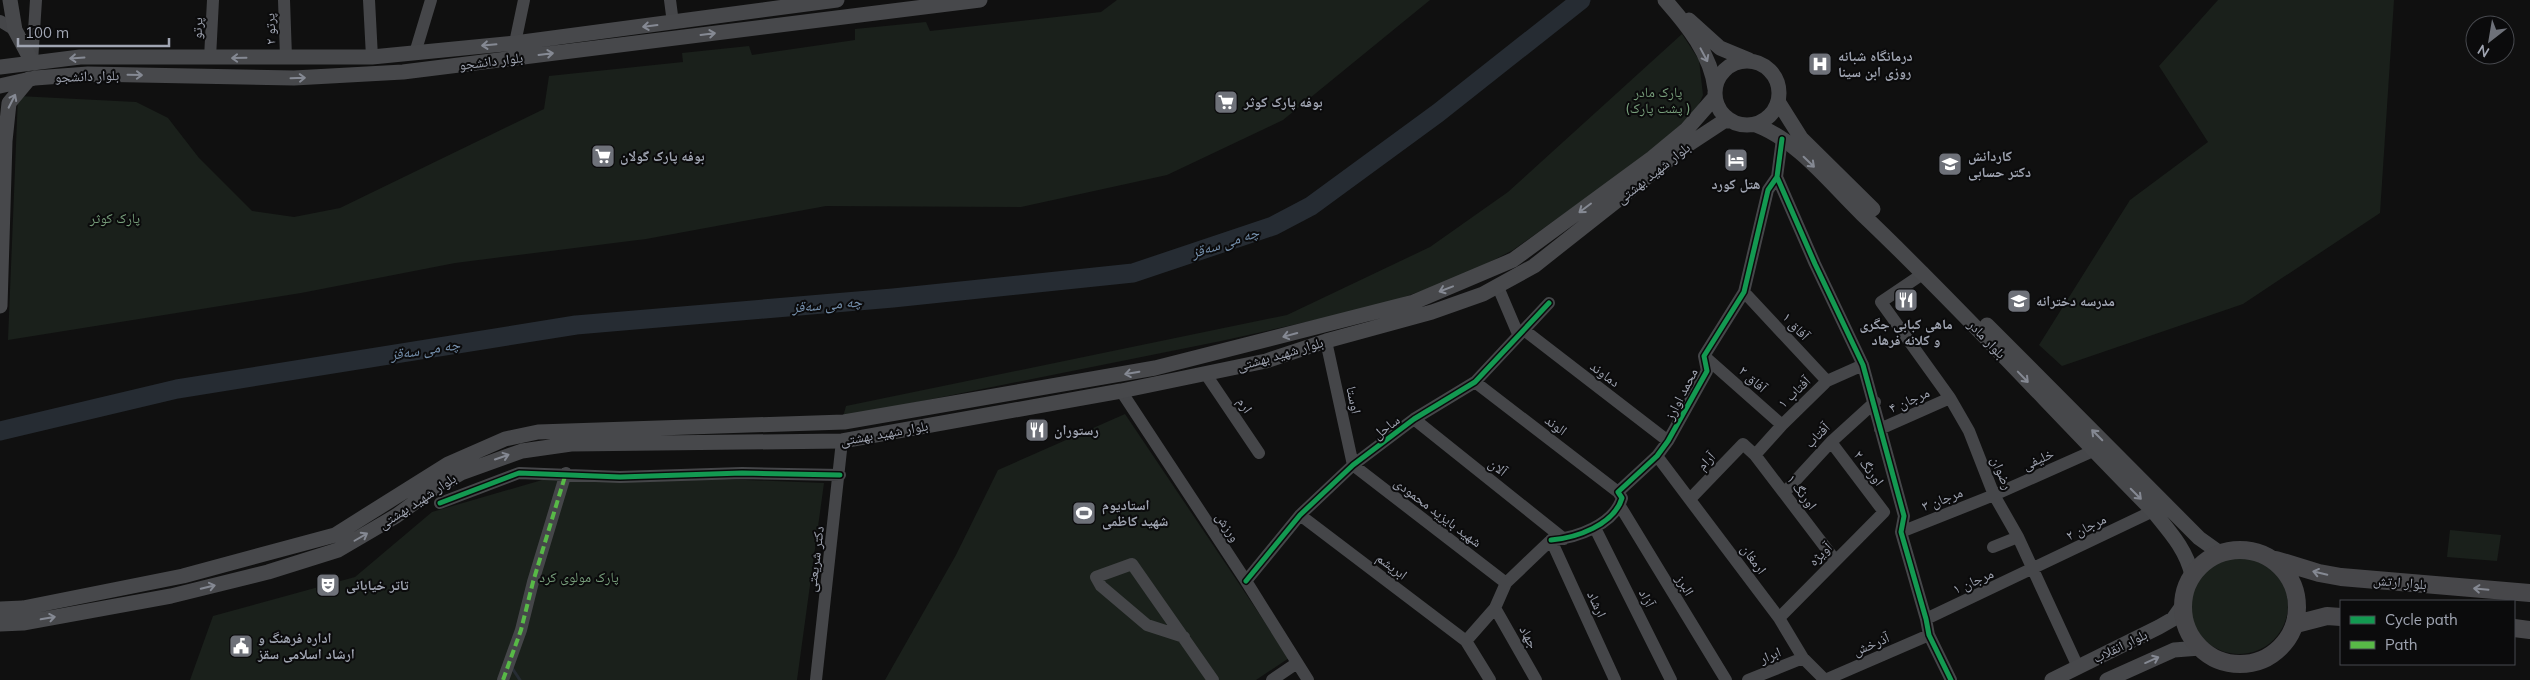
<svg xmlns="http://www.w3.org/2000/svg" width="2530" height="680" font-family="Mulish,'Noto Naskh Arabic',sans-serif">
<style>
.green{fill:#1a201b}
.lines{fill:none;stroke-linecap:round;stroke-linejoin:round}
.stream{stroke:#262c33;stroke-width:3}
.river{stroke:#262c33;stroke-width:19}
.minor{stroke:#454649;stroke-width:12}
.major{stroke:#47484b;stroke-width:15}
.highway{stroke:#47474a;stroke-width:18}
.quiet{stroke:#58b947;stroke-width:4;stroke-dasharray:8 4;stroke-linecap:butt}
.cycleway-casing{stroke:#0b0b0c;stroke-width:8}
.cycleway{stroke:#139951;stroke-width:5}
.oneway{stroke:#858993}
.labels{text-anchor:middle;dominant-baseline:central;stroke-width:4;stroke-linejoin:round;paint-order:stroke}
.street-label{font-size:14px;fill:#a0a5b2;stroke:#0b0b0c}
.poi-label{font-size:14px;font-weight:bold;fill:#a0a5b2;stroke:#0b0b0c;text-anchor:start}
.park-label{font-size:14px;fill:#779e7b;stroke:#0b0b0c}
.water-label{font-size:15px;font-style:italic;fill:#7691ae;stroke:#0b0b0c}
</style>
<rect width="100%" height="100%" fill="#101010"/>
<path class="green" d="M 1117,0 L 1430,0 L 1283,120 L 1167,175 L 1021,207 L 826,206 L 646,239 L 455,263 L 301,293 L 8,340 L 18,96 L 136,102 L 168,118 L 199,158 L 252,211 L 294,217 L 340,208 L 544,109 L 549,76 L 683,62 L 682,53 L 749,46 L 752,55 L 855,40 L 855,29 L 926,22 L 930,31 L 1101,12 Z
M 2218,0 L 2394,0 L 2380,213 L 2243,304 L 2062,366 L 2039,345 L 2130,200 L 2208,142 L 2159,66 Z
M 1682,34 L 1699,60 L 1703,95 L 1696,111 L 1643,158 L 1596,191 L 1513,250 L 1459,278 L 1378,306 L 1221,341 L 843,417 L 846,406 L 1287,315 L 1430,247 L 1508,192 Z
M 1125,414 L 1289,658 L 1256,680 L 885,680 L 956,555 L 998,470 Z
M 566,473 L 824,483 L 797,680 L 190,680 L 213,616 L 355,577 L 432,512 Z
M 2450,530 L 2501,535 L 2497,561 L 2447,557 Z
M2190 605a49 49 0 1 1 98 0a49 49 0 1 1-98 0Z"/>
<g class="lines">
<path class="stream" d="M 512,668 L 520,680"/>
<path class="river" d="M 0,431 L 177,389 L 576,325 L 893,298 L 1133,273 L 1273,226 L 1311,206 L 1438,113 L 1581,0"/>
<path class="minor" d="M 284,0 L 286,57
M 369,0 L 372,57
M 670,0 L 673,23
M 0,21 L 15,30
M 515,43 L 524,0
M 415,53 L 431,0
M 210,58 L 213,0
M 32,62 L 36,0
M 1782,139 L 1777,177 L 1815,264 L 1863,365 L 1904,516 L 1901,532 L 1926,619 L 1929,635 L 1951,680
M 1924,273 L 1881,302 L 1950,398 L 1969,431 L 1994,495 L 2018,537 L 2078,667
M 1498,287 L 1518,334
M 1744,292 L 1827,381
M 1524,330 L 1668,441
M 1326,341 L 1353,465 L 1506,583
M 1704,356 L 1782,425
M 1205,373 L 1259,453
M 1475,382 L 1618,492
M 1121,391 L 1246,581 L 1308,680
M 1414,419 L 1564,539
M 1880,429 L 1950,398
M 1755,455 L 1782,425 L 1827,381 L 1863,365
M 1657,456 L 1779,618 L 1803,658 L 1825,680 L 1929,635
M 1784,493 L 1831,442 L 1875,402
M 1691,498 L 1743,444 L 1755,455 L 1835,560
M 440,503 L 519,473 L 620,477 L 742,473 L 840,475
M 1620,506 L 1726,680
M 1300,515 L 1466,641 L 1490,680
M 1595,528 L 1671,680
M 1901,532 L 1994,495 L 2093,451
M 1551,540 C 1576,538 1614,525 1622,498 L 1618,492 L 1657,456 L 1668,441 L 1707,371 L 1704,356 L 1744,292 L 1768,190 L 1777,177
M 1551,540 L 1615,680
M 1993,547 L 2018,537
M 1246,581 L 1300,515 L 1353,465 L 1414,419 L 1475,382 L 1549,303
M 1495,608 L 1536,680
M 1779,618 L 1884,512 L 1831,442
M 1926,619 L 2153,511
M 1184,637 L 1147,625 L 1101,586 L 1096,577 L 1132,564 L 1213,680
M 1466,641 L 1495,608 L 1506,583 L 1551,540
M 503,680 L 521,630 L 533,582 L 566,473
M 816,680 L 842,441
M 1272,680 L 1297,663
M 1748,680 L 1803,658"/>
<path class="major" d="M 10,0 L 15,30 L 32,62
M 1665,0 C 1687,25 1711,54 1715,89
M 1689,20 L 1720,48 L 1749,60
M1715 93a32 32 0 1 1 64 0a32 32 0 1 1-64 0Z
M 0,67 L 80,57 L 372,57 L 515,43 L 837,0
M 0,86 L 35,78 L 88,74 L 294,78 L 403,72 L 980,0
M 1779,103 L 1801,138 L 1873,209
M 1756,125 C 1798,141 1830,183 1862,214 C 1963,310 2056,413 2153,511 C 2170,532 2186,549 2192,575
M 0,306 L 5,141 L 9,103 L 29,79
M 1987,325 L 2199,538 L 2220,553
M 0,609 L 23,608 L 183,576 L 335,535 L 448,464 L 505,439 L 538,432 L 844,422 L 1155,368 L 1414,302 L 1513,260 L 1652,158 L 1687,129 L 1715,97
M 0,624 L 23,623 L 171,596 L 268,572 L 338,550 L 396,516 L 433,489 L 461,473 L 522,451 L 571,444 L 842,441 L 1121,391 L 1266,361 L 1326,341 L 1432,312 L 1483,294 L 1534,266 L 1686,146 L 1724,121 L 1731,121
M 2052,680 L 2159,627 L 2173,619 L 2183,605
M 2107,680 L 2174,650 L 2200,648"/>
<path class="highway" d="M2183 607a57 57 0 1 1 114 0a57 57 0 1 1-114 0Z
M 2276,560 L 2319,573 L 2341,577 L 2530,593
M 2296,624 L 2327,616 L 2341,617
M 2514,628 L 2530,630"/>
<path class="quiet" d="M 503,680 L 521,630 L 533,582 L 566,473"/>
<g class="cycleway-casing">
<path id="cycleway" d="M 1782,139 L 1777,177 L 1815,264 L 1863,365 L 1904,516 L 1901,532 L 1926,619 L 1929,635 L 1951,680
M 440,503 L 519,473 L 620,477 L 742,473 L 840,475
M 1551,540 C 1576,538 1614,525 1622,498 L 1618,492 L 1657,456 L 1668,441 L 1707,371 L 1704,356 L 1744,292 L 1768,190 L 1777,177
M 1246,581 L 1300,515 L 1353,465 L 1414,419 L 1475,382 L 1549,303"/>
</g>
<use href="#cycleway" class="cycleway"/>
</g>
<defs><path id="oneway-shaft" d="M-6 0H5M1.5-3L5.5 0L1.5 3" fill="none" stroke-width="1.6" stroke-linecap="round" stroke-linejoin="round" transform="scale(1.25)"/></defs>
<g class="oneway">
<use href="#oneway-shaft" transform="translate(650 26) rotate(173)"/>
<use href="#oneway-shaft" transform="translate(708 34) rotate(-7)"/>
<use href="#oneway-shaft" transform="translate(489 45) rotate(175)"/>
<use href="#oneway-shaft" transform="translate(546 54) rotate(-7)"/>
<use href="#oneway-shaft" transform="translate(1704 55) rotate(62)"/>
<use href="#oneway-shaft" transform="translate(77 58) rotate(176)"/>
<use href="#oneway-shaft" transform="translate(239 58) rotate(179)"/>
<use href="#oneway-shaft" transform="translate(135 75) rotate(1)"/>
<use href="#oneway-shaft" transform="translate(298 78) rotate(-2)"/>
<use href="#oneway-shaft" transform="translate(12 101) rotate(-63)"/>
<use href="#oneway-shaft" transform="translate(1809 162) rotate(44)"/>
<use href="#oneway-shaft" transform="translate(1585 208) rotate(143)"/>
<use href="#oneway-shaft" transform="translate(1446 289) rotate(159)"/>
<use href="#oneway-shaft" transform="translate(1290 335) rotate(165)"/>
<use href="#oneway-shaft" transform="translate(1132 373) rotate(170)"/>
<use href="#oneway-shaft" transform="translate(2023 377) rotate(46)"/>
<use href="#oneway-shaft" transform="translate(2097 435) rotate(-135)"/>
<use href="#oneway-shaft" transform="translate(502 457) rotate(-19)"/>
<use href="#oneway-shaft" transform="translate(2136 494) rotate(45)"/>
<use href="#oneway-shaft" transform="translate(361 537) rotate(-30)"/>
<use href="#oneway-shaft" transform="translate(2320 573) rotate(-167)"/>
<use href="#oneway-shaft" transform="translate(208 587) rotate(-14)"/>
<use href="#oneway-shaft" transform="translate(2481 589) rotate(-175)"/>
<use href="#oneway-shaft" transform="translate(48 618) rotate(-10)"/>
<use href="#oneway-shaft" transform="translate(2152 660) rotate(-24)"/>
</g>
<defs>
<g id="hospital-square" transform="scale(1.25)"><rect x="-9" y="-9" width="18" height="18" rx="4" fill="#6e7179" stroke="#0b0b0c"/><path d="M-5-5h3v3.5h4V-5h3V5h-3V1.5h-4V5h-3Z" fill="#fff"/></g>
<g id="supermarket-square" transform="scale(1.25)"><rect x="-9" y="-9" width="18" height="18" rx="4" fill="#6e7179" stroke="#0b0b0c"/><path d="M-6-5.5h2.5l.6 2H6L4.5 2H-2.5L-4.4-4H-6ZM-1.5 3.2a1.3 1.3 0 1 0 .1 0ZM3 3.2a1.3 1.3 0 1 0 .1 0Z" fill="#fff"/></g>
<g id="hotel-square" transform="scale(1.25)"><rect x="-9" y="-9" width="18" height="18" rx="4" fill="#6e7179" stroke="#0b0b0c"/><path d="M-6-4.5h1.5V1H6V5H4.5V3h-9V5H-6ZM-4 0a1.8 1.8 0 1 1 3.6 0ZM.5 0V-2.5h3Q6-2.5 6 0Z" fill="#fff"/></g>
<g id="school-square" transform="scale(1.25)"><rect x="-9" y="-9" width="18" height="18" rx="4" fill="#6e7179" stroke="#0b0b0c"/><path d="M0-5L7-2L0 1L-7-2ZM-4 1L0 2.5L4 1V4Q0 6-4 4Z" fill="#fff"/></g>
<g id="restaurant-square" transform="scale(1.25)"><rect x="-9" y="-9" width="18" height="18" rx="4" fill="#6e7179" stroke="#0b0b0c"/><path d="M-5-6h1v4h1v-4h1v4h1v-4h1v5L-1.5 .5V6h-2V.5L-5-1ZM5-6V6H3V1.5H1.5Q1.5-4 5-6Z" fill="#fff"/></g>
<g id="stadium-square" transform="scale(1.25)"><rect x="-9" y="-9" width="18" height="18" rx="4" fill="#6e7179" stroke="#0b0b0c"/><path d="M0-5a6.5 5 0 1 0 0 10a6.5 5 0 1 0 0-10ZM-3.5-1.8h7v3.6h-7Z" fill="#fff"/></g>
<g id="theatre-square" transform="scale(1.25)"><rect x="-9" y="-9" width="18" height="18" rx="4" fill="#6e7179" stroke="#0b0b0c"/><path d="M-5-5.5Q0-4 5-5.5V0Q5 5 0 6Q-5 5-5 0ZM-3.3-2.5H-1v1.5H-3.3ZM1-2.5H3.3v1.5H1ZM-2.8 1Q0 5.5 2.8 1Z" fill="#fff"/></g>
<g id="civic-square" transform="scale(1.25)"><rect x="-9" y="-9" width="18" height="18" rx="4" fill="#6e7179" stroke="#0b0b0c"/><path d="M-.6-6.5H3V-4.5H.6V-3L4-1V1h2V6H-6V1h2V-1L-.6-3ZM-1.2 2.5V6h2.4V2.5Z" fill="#fff"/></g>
</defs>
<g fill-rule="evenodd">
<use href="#hospital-square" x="1820" y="64"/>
<use href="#supermarket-square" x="1226" y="102"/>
<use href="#supermarket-square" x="603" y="156"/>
<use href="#hotel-square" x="1736" y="160"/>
<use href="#school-square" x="1950" y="164"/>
<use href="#restaurant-square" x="1906" y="300"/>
<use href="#school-square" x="2019" y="301"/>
<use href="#restaurant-square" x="1037" y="430"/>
<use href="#stadium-square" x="1084" y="513"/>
<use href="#theatre-square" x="328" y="585"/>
<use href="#civic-square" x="241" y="646"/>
</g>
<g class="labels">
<g class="street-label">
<text transform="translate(197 28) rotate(-87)">پرتو</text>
<text transform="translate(270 29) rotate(-92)">پرتو ۲</text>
<text transform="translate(491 61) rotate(-7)">بلوار دانشجو</text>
<text transform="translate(87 76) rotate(-2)">بلوار دانشجو</text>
<text transform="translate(1653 173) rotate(-38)">بلوار شهید بهشتی</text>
<text transform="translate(1796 326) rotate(47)">آفاق ۱</text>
<text transform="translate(1987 339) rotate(46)">بلوار مادر</text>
<text transform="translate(1280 354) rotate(-16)">بلوار شهید بهشتی</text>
<text transform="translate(1605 374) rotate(37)">دماوند</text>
<text transform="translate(1753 379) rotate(42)">آفاق ۲</text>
<text transform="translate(1794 392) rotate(-44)">آفتاب ۱</text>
<text transform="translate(1681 394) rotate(-63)">محمد اوارز</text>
<text transform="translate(1354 400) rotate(78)">اوستا</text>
<text transform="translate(1909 400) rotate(-24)">مرجان ۴</text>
<text transform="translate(1245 405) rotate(56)">ارم</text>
<text transform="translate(1556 425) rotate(37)">الوند</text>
<text transform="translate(1386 427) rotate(-37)">ساحل</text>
<text transform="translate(884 433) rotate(-10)">بلوار شهید بهشتی</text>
<text transform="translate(1817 435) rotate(-45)">آفتاب</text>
<text transform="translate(2038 459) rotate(-24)">خلیفی</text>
<text transform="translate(1706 461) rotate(-46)">آرام</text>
<text transform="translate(1498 467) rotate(38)">آلان</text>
<text transform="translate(1869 468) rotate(53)">اورنگ ۲</text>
<text transform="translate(2002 473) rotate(67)">رضوان</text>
<text transform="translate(1802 492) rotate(53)">اورنگ ۱</text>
<text transform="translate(1942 499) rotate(-21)">مرجان ۳</text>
<text transform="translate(417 501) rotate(-33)">بلوار شهید بهشتی</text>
<text transform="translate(1438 512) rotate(37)">شهید بایزید محمودی</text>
<text transform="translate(1228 527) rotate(57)">ورزش</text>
<text transform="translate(2086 527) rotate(-26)">مرجان ۲</text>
<text transform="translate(1820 554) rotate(-45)">آویژه</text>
<text transform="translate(815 559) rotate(-83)">دکتر شریعتی</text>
<text transform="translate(1754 559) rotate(54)">ارمغان</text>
<text transform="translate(1392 566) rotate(37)">ابریشم</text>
<text transform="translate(1973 581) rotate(-24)">مرجان ۱</text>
<text transform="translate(2400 582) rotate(5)">بلوار ارتش</text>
<text transform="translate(1685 585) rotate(59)">البرز</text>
<text transform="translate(1647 598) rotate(63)">آزاد</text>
<text transform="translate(1597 604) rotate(65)">ارشاد</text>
<text transform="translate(1529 637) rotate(61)">جهاد</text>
<text transform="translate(1871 644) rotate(-23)">آذرخش</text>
<text transform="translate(2120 646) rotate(-26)">بلوار انقلاب</text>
<text transform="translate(1770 655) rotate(-22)">ابرار</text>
</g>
<g class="poi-label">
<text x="1838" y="56">درمانگاه شبانه<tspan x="1838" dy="16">روزی ابن سینا</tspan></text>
<text x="1244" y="102">بوفه پارک کوثر</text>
<text x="620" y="156">بوفه پارک گولان</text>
<text x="1968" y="156">کاردانش<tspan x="1968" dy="16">دکتر حسابی</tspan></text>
<text x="1736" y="184" text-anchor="middle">هتل کورد</text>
<text x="2036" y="301">مدرسه دخترانه</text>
<text x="1906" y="324" text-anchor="middle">ماهی کبابی جگری<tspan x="1906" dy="16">و کلانه فرهاد</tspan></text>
<text x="1054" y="430">رستوران</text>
<text x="1102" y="505">استادیوم<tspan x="1102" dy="16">شهید کاظمی</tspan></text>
<text x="346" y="585">تاتر خیابانی</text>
<text x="258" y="638">اداره فرهنگ و<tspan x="258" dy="16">ارشاد اسلامی سقز</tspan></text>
</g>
<g class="park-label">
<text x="1658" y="92">پارک مادر<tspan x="1658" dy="16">(پشت پارک )</tspan></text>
<text x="115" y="218">پارک کوثر</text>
<text x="579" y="577">پارک مولوی کرد</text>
</g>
<g class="water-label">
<text transform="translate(1225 242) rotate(-18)">چە می سەقز</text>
<text transform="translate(827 304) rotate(-5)">چە می سەقز</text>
<text transform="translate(425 349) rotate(-9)">چە می سەقز</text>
</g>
</g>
<rect x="2340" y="600" width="175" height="65" fill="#0b0b0c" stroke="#47494e"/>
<rect x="2350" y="616" width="25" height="8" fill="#139951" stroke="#47494e"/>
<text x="2385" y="625" font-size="15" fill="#a0a5b2">Cycle path</text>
<rect x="2350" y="641" width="25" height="8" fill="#58b947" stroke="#47494e"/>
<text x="2385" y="650" font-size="15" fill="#a0a5b2">Path</text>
<g transform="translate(2490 40) rotate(211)"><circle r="24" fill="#0b0b0c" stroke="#47494e"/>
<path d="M0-4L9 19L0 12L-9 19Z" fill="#6e7179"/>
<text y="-8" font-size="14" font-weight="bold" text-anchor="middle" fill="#a0a5b2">N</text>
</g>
<path d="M18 38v8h151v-8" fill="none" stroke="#a0a5b2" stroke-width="2.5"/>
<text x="25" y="38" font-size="15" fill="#a0a5b2" stroke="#0b0b0c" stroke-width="4" paint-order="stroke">100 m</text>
</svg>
